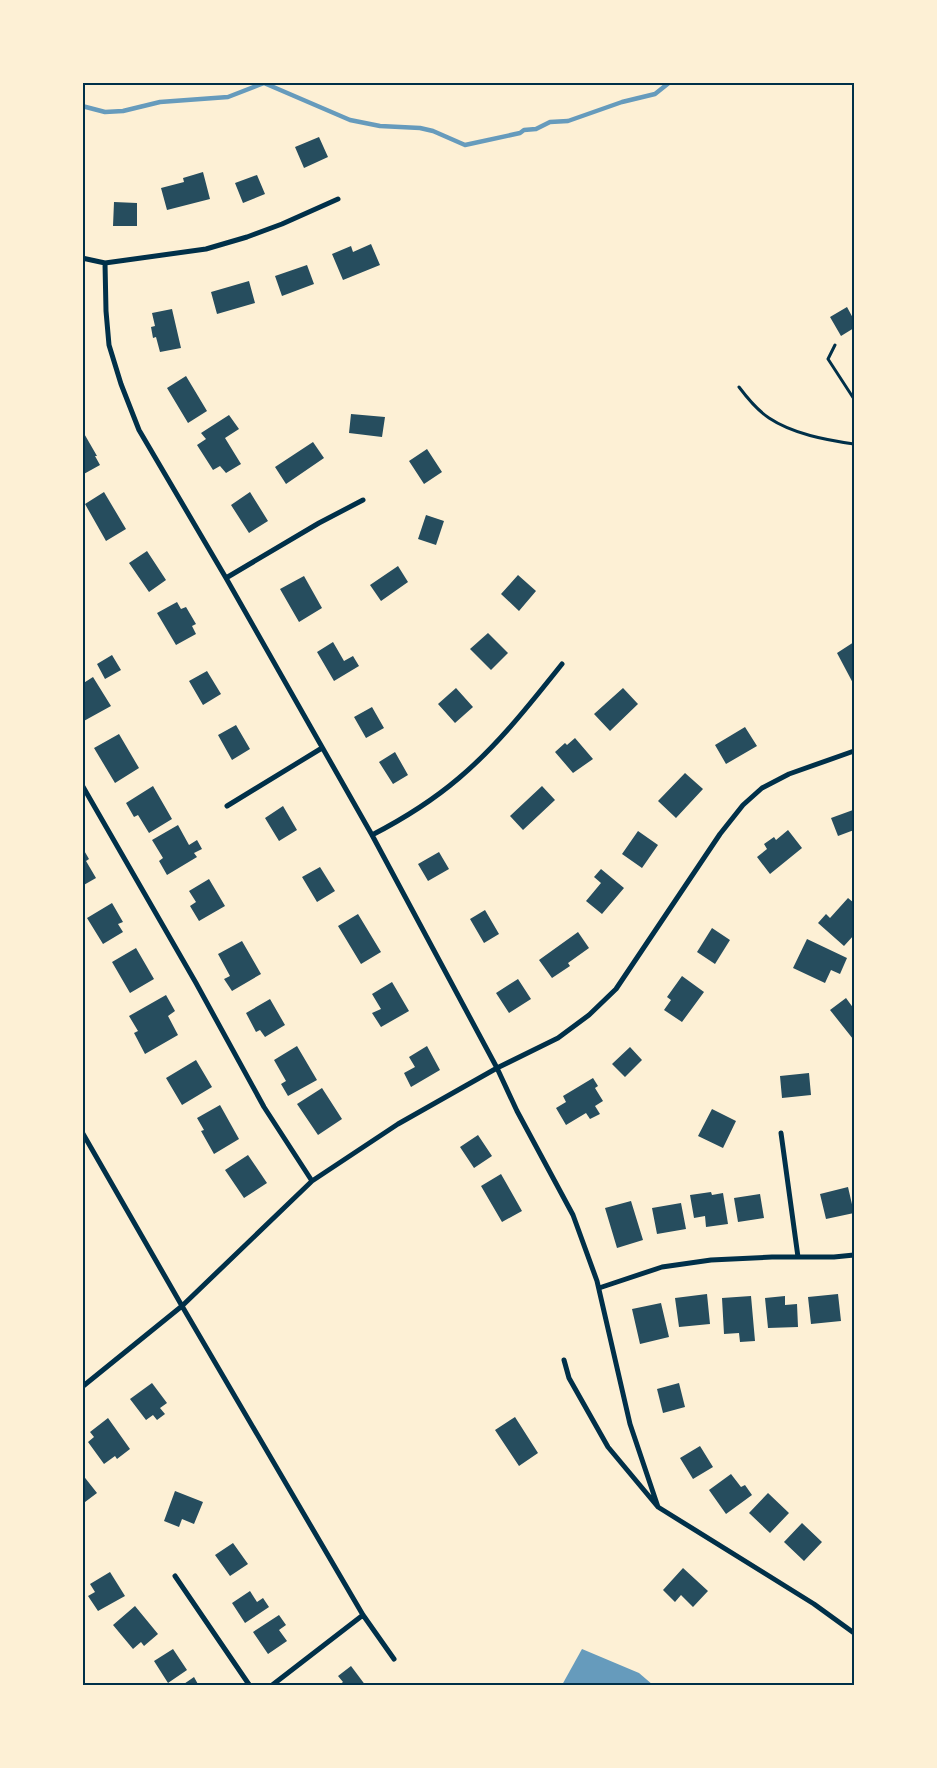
<svg xmlns="http://www.w3.org/2000/svg" width="937" height="1768" font-family="Quicksand,sans-serif">
<style>
.water{fill:#669bbc}
.lines{fill:none;stroke-linecap:round;stroke-linejoin:round}
.stream{stroke:#669bbc;stroke-width:4.5}
.building{fill:#264d5e}
.service{stroke:#003049;stroke-width:3}
.minor{stroke:#003049;stroke-width:5}
.neatline{fill:none;stroke:#003049;stroke-width:2}
</style>
<rect width="100%" height="100%" fill="#fdf0d5"/>
<path class="water" d="M 582,1649 L 639,1673 L 653,1685 L 562,1685 Z"/>
<g class="lines">
<path class="stream" d="M 82,106 L 105,112 L 123,111 L 160,102 L 228,97 L 264,83 L 350,120 L 380,126 L 420,128 L 433,131 L 465,145 L 520,133 L 524,130 L 536,129 L 550,122 L 568,121 L 622,102 L 655,94 L 670,82"/>
</g>
<path class="building" d="M 319,137 L 328,157 L 304,168 L 295,147 Z
M 203,172 L 210,199 L 167,210 L 161,188 L 184,182 L 183,178 Z
M 257,175 L 265,194 L 243,203 L 235,183 Z
M 114,202 L 137,203 L 137,226 L 113,226 Z
M 371,244 L 380,265 L 343,280 L 332,254 L 351,246 L 353,252 Z
M 307,265 L 314,284 L 282,296 L 275,276 Z
M 249,281 L 255,303 L 217,314 L 211,292 Z
M 847,307 L 854,320 L 854,328 L 841,336 L 830,317 Z
M 172,309 L 181,348 L 160,352 L 156,337 L 153,338 L 151,327 L 155,326 L 152,313 Z
M 186,376 L 207,411 L 188,423 L 167,388 Z
M 351,414 L 385,417 L 382,437 L 349,433 Z
M 229,415 L 239,429 L 225,438 L 241,464 L 226,473 L 220,466 L 213,470 L 197,445 L 206,439 L 201,433 Z
M 82,430 L 97,456 L 95,456 L 100,465 L 82,475 Z
M 313,442 L 324,458 L 286,484 L 275,467 Z
M 427,449 L 442,472 L 424,484 L 409,461 Z
M 104,492 L 126,529 L 106,541 L 85,504 Z
M 250,492 L 268,521 L 249,533 L 231,505 Z
M 426,515 L 444,521 L 436,545 L 418,539 Z
M 147,551 L 166,580 L 149,592 L 129,563 Z
M 398,566 L 408,582 L 381,601 L 370,585 Z
M 518,575 L 536,591 L 519,611 L 501,594 Z
M 304,576 L 322,608 L 299,622 L 280,589 Z
M 177,602 L 181,609 L 186,607 L 196,624 L 192,626 L 196,634 L 176,645 L 157,613 Z
M 488,633 L 508,653 L 491,670 L 470,649 Z
M 333,642 L 344,661 L 353,656 L 359,666 L 334,681 L 317,652 Z
M 854,642 L 854,685 L 837,653 Z
M 112,655 L 121,670 L 105,679 L 97,664 Z
M 207,671 L 221,694 L 203,705 L 189,681 Z
M 93,677 L 111,706 L 82,722 L 82,684 Z
M 456,688 L 473,707 L 455,723 L 438,704 Z
M 623,688 L 638,704 L 610,731 L 594,714 Z
M 372,707 L 384,728 L 366,738 L 354,717 Z
M 236,725 L 250,749 L 232,760 L 218,735 Z
M 745,727 L 757,746 L 726,764 L 715,745 Z
M 119,734 L 139,768 L 115,783 L 94,748 Z
M 575,738 L 593,759 L 573,773 L 555,752 L 565,743 L 567,745 Z
M 395,752 L 408,775 L 393,784 L 379,762 Z
M 685,773 L 703,789 L 676,818 L 658,801 Z
M 153,786 L 172,819 L 149,833 L 138,815 L 134,817 L 126,803 Z
M 542,786 L 555,800 L 523,830 L 510,816 Z
M 283,806 L 297,830 L 279,841 L 265,818 Z
M 853,810 L 854,814 L 854,830 L 838,836 L 831,818 Z
M 178,825 L 189,845 L 197,840 L 202,849 L 194,853 L 197,857 L 167,875 L 159,861 L 163,858 L 152,840 Z
M 788,830 L 802,848 L 770,874 L 757,857 L 767,849 L 764,844 L 774,837 L 776,840 Z
M 638,831 L 658,845 L 642,868 L 622,854 Z
M 82,847 L 89,859 L 86,861 L 96,878 L 82,886 Z
M 439,852 L 449,869 L 428,881 L 418,864 Z
M 320,867 L 335,891 L 317,902 L 302,877 Z
M 601,869 L 624,888 L 602,914 L 586,901 L 601,883 L 594,877 Z
M 209,879 L 225,906 L 199,921 L 190,906 L 196,902 L 189,891 Z
M 848,898 L 854,903 L 854,935 L 844,946 L 818,923 L 826,914 L 830,918 Z
M 112,903 L 123,922 L 118,924 L 123,932 L 103,944 L 87,918 Z
M 485,910 L 499,934 L 484,943 L 470,919 Z
M 358,914 L 381,952 L 361,964 L 338,926 Z
M 712,928 L 730,940 L 715,964 L 697,952 Z
M 578,932 L 589,948 L 568,963 L 570,966 L 552,978 L 539,960 Z
M 807,939 L 847,958 L 840,974 L 831,970 L 825,983 L 793,968 Z
M 242,941 L 261,974 L 232,991 L 224,979 L 230,976 L 218,954 Z
M 136,948 L 154,979 L 130,993 L 112,962 Z
M 682,976 L 704,992 L 682,1022 L 664,1010 L 671,1000 L 667,997 Z
M 518,979 L 531,999 L 509,1013 L 496,993 Z
M 392,982 L 409,1011 L 381,1027 L 372,1013 L 381,1009 L 372,994 Z
M 166,995 L 175,1011 L 168,1016 L 178,1035 L 145,1054 L 134,1033 L 138,1031 L 129,1016 Z
M 846,998 L 854,1009 L 853,1039 L 830,1010 Z
M 270,999 L 285,1025 L 265,1037 L 260,1030 L 256,1032 L 246,1013 Z
M 297,1046 L 317,1080 L 288,1096 L 281,1084 L 286,1081 L 274,1060 Z
M 427,1046 L 440,1070 L 411,1087 L 404,1073 L 415,1067 L 409,1057 Z
M 630,1047 L 642,1060 L 625,1077 L 612,1064 Z
M 196,1060 L 212,1087 L 182,1105 L 166,1078 Z
M 809,1073 L 811,1095 L 782,1098 L 780,1076 Z
M 593,1078 L 598,1086 L 595,1088 L 603,1101 L 595,1106 L 600,1114 L 590,1119 L 586,1113 L 566,1125 L 556,1108 L 566,1102 L 563,1096 Z
M 322,1088 L 342,1119 L 318,1135 L 297,1104 Z
M 220,1105 L 239,1139 L 214,1154 L 201,1131 L 204,1130 L 197,1118 Z
M 712,1109 L 736,1121 L 723,1148 L 698,1136 Z
M 478,1135 L 492,1156 L 474,1168 L 460,1147 Z
M 248,1155 L 267,1183 L 244,1198 L 225,1170 Z
M 501,1174 L 522,1211 L 502,1222 L 481,1186 Z
M 848,1187 L 854,1213 L 826,1219 L 820,1194 Z
M 711,1192 L 712,1195 L 723,1193 L 728,1224 L 706,1227 L 705,1216 L 694,1218 L 690,1195 Z
M 760,1194 L 764,1218 L 738,1222 L 734,1198 Z
M 631,1201 L 643,1240 L 617,1248 L 605,1208 Z
M 681,1203 L 686,1229 L 657,1234 L 652,1208 Z
M 707,1294 L 710,1324 L 679,1327 L 675,1298 Z
M 838,1294 L 841,1321 L 811,1324 L 808,1297 Z
M 751,1296 L 755,1341 L 740,1342 L 739,1333 L 724,1334 L 722,1298 Z
M 785,1296 L 785,1305 L 797,1304 L 798,1327 L 768,1328 L 765,1298 Z
M 661,1303 L 669,1337 L 640,1344 L 632,1309 Z
M 152,1383 L 167,1403 L 160,1408 L 165,1414 L 157,1420 L 153,1415 L 146,1420 L 130,1399 Z
M 679,1383 L 685,1407 L 663,1413 L 657,1389 Z
M 515,1417 L 538,1453 L 519,1466 L 495,1430 Z
M 108,1418 L 130,1449 L 117,1459 L 115,1456 L 104,1464 L 88,1442 L 94,1437 L 90,1432 Z
M 700,1446 L 713,1467 L 693,1479 L 680,1458 Z
M 82,1474 L 97,1493 L 85,1502 L 82,1499 Z
M 731,1474 L 741,1487 L 745,1485 L 752,1495 L 726,1514 L 709,1490 Z
M 175,1491 L 203,1502 L 194,1524 L 182,1519 L 179,1527 L 164,1521 Z
M 768,1493 L 789,1513 L 770,1533 L 749,1513 Z
M 802,1523 L 822,1542 L 804,1561 L 784,1542 Z
M 233,1543 L 248,1564 L 230,1576 L 215,1555 Z
M 683,1568 L 708,1591 L 693,1607 L 681,1595 L 675,1602 L 663,1590 Z
M 110,1572 L 125,1596 L 98,1611 L 88,1596 L 95,1592 L 90,1584 Z
M 250,1591 L 257,1602 L 263,1598 L 269,1607 L 245,1623 L 232,1603 Z
M 135,1606 L 158,1634 L 144,1646 L 141,1642 L 133,1649 L 113,1625 Z
M 279,1615 L 286,1625 L 279,1630 L 287,1641 L 268,1654 L 253,1632 Z
M 173,1649 L 187,1670 L 168,1683 L 154,1661 Z
M 351,1666 L 366,1686 L 338,1686 L 343,1682 L 338,1676 Z
M 194,1677 L 199,1686 L 181,1686 Z"/>
<g class="lines">
<path class="service" d="M 835,345 L 828,359 L 854,399
M 739,387 C 748,399 757,410 769,418 C 793,434 826,440 854,444"/>
<path class="minor" d="M 82,258 L 105,263 L 206,249 L 247,237 L 282,224 L 338,199
M 105,263 L 106,311 L 109,345 L 121,384 L 139,430 L 226,578 L 372,835 L 497,1068 L 517,1111 L 573,1215 L 597,1281 L 630,1424 L 658,1507
M 226,578 L 319,523 L 363,500
M 82,785 L 196,983 L 264,1107 L 312,1181
M 227,806 L 322,748
M 372,835 C 403,819 432,801 459,778 C 498,745 530,704 562,664
M 82,1132 L 182,1306 L 363,1615 L 394,1659
M 781,1133 L 798,1257
M 599,1288 L 662,1267 L 711,1260 L 772,1257 L 834,1257 L 854,1255
M 564,1360 L 569,1378 L 608,1447 L 658,1507 L 814,1604 L 854,1633
M 82,1387 L 182,1306 L 312,1181 L 398,1124 L 497,1068 L 558,1038 L 589,1015 L 616,989 L 720,834 L 743,805 L 762,788 L 789,774 L 854,751
M 175,1576 L 250,1686
M 271,1686 L 363,1615"/>
</g>
<rect width="937" height="1768" fill="none" stroke="#fdf0d5" stroke-width="168"/>
<rect x="84" y="84" width="769" height="1600" class="neatline"/>
</svg>
